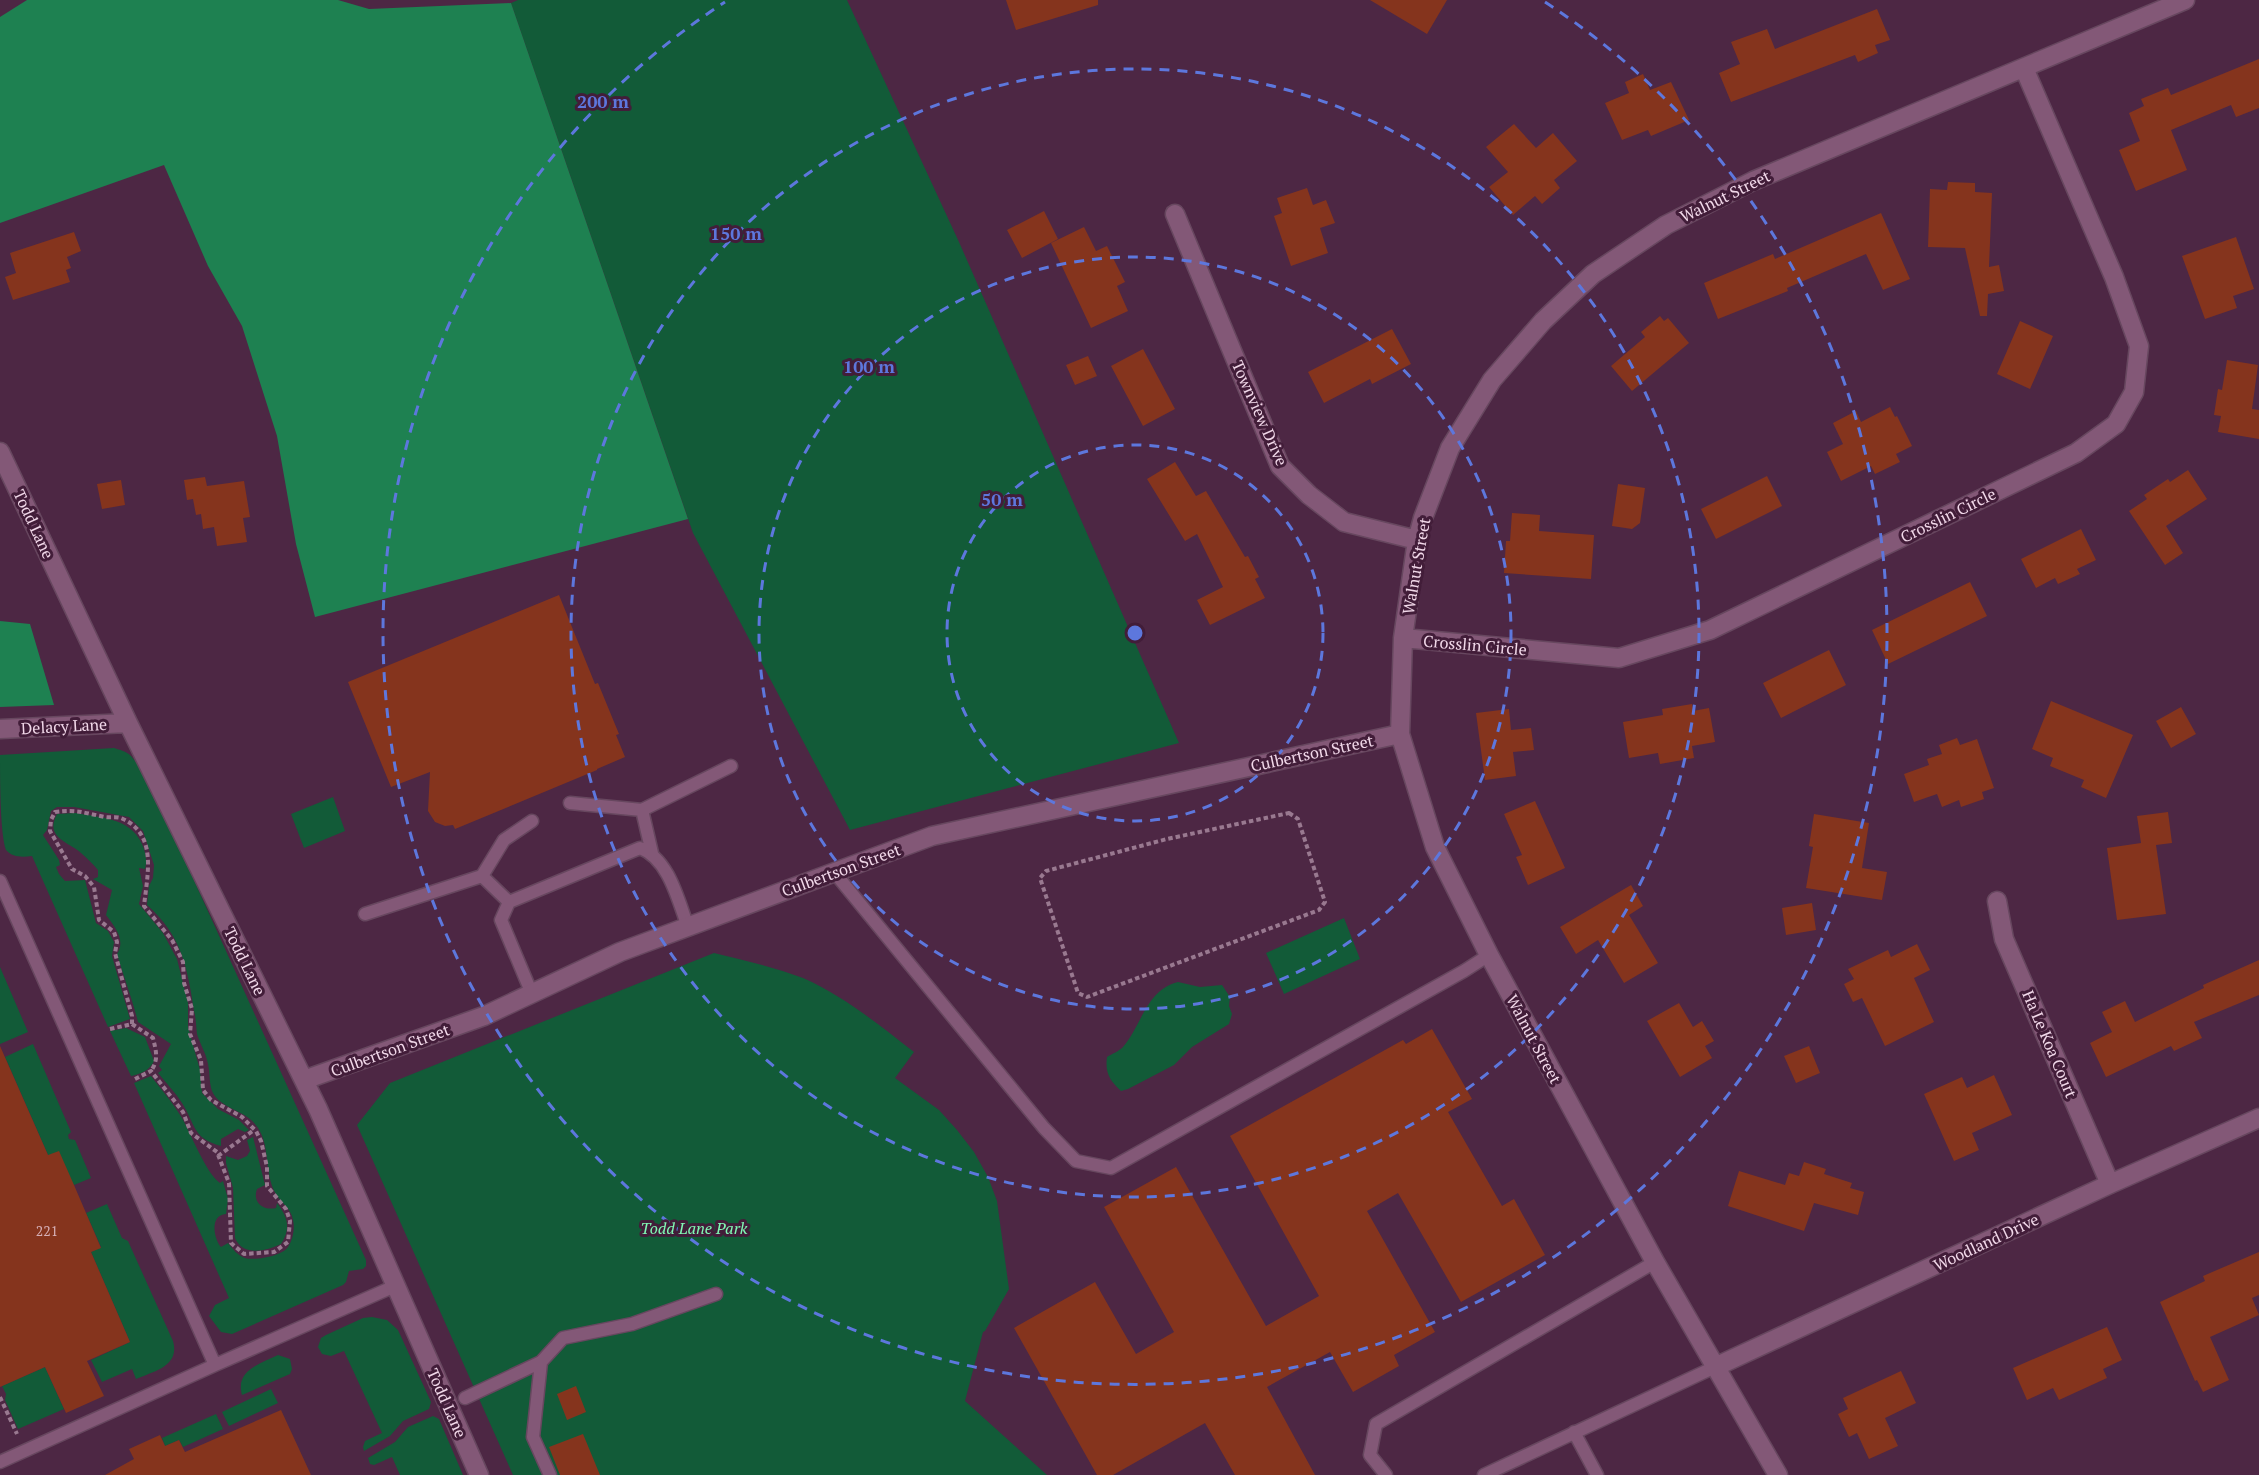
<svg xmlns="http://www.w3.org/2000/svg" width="2259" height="1475" font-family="'PT Serif',serif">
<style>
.green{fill:#125b38}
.forest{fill:#1e8151}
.building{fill:#85341d}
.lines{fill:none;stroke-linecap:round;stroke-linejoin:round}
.service-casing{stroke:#67475f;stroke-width:15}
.minor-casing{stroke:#67475f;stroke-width:21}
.path{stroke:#997990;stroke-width:4;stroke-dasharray:4.5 3;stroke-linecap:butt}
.service{stroke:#835877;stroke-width:12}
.minor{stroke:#835877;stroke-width:18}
.ring{fill:none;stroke:#5d77dd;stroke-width:3;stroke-dasharray:10 8}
.labels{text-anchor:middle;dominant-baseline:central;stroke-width:6;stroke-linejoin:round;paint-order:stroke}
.number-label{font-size:14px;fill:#d6afb6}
.street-label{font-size:16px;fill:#f1d8e9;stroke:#421d39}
.park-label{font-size:16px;font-style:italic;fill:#81fab5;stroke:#421d39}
.centre{fill:#5d77dd;stroke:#421d39;stroke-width:3}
.ring-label{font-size:18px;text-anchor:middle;font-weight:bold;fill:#5d77dd;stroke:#421d39;stroke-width:6;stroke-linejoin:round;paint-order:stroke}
</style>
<rect width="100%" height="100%" fill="#4d2744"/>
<path class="green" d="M 518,0 L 847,0 L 959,242 L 1179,743 L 850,830 L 693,533 L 511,3 Z
M 114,748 C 120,750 126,751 131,756 C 147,773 167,821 178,845 L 366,1260 L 366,1266 L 363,1269 L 349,1271 L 346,1282 L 343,1285 L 232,1334 L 221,1332 L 209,1316 L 215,1305 L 229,1298 L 134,1083 L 151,1076 C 161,1089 173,1103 182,1118 C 191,1134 206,1173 220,1183 L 223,1181 L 228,1199 L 226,1214 C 209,1215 214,1239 221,1247 L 228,1243 C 233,1249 237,1255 245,1258 C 255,1261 282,1256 288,1247 C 293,1240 295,1228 293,1220 C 291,1208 281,1203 276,1194 C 263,1173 272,1144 255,1124 C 244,1110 219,1108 212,1091 C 209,1082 210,1073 208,1064 C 206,1053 200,1044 197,1034 C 196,1026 196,1018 194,1011 C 187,967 182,936 147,905 L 149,886 L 153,878 L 154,865 L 143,831 L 129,817 L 74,807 L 57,807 L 51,811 L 47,830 L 43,835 L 59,860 L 60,865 L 56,867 L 59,874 L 65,881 L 85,880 L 96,923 L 108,931 L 114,942 L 112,956 L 130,1019 L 108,1027 L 32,856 C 23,857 13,858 6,850 C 0,834 0,776 0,755 Z
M 333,797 L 345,831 L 304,848 L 291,814 Z
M 76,813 C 103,818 134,818 144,849 C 146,857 147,861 145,869 L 139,868 L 143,886 L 139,904 L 163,933 L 177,959 L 188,1003 L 188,1027 L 200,1070 L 202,1093 L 218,1109 L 239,1120 L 249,1130 L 245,1132 L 238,1129 L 221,1139 L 221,1146 C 192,1138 196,1125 182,1103 C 175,1092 166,1083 158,1073 L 162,1070 L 159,1066 L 171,1044 L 138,1022 C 132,998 124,978 117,954 C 126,940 115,927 106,915 L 112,890 L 93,879 L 98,877 L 98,870 C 93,864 87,858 81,853 C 69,842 44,838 57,814 Z
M 1344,918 L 1360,959 L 1284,994 L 1266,953 Z
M 714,953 C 743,960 774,967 803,978 C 844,996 879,1025 914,1052 L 895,1078 L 939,1110 L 957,1130 L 974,1152 L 988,1177 L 997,1201 L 1009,1289 L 985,1331 L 983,1332 L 965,1401 L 1047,1475 L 513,1475 L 357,1125 L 390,1083 Z
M 0,967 L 28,1032 L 0,1044 Z
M 1178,982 L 1200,987 L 1222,985 L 1230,997 L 1229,1006 L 1232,1014 L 1229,1024 L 1192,1047 L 1174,1065 L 1128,1089 L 1121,1091 C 1109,1080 1105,1072 1107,1057 C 1112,1054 1119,1051 1123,1047 C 1142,1025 1146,990 1178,982 Z
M 126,1028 L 145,1037 L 154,1061 C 150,1070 141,1074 131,1076 L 110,1031 Z
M 33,1044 L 71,1132 L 68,1135 L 69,1139 L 75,1140 L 91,1178 L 74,1185 L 48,1155 L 5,1057 Z
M 253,1137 L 265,1185 L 257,1189 C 252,1202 263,1211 276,1208 L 277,1203 C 288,1217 291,1229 281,1244 C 266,1251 243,1257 235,1238 L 233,1188 L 226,1163 L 226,1156 L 238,1160 L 247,1156 L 250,1151 L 247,1140 Z
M 107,1204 L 122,1238 L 128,1241 L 173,1341 C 180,1366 155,1371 136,1379 L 132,1369 L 102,1382 L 91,1360 L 130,1342 L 91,1252 L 101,1247 L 86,1213 Z
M 372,1317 L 387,1320 L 398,1330 L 431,1402 L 429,1409 L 403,1421 L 390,1436 L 364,1451 L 363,1447 L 365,1441 L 382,1433 L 344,1351 L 331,1356 L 322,1354 L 318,1347 L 321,1338 L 326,1335 L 363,1318 Z
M 278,1355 L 290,1359 L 292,1369 L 290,1374 L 242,1395 C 235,1370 260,1364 278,1355 Z
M 45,1367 L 64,1409 L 18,1429 L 5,1400 L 6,1394 L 2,1386 Z
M 271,1389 L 278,1403 L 229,1426 L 222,1412 Z
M 216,1414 L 223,1429 L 183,1447 L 179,1440 L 165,1446 L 162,1438 Z
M 433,1416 L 439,1419 L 463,1475 L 400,1475 L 392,1457 L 374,1465 L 370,1464 L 368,1458 L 395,1442 L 408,1427 Z"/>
<path class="forest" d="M 27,0 L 338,0 L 369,9 L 511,3 L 688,519 L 315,617 L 296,544 L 277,436 L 242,326 L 208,266 L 164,165 L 0,223 L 0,17 Z
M 0,621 L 30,624 L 54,705 L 0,707 Z"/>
<path class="building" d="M 1006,0 L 1098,0 L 1098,5 L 1016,30 Z
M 1370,0 L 1447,0 L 1427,34 Z
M 1877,9 L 1890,40 L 1875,45 L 1878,53 L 1858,62 L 1855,55 L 1731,102 L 1719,73 L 1740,64 L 1731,42 L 1767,29 L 1775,49 Z
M 2259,59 L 2259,108 L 2236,117 L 2231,105 L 2171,130 L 2187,170 L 2136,191 L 2119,150 L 2140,141 L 2129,113 L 2144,106 L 2141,99 L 2168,88 L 2171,95 Z
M 1643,74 L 1650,90 L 1671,82 L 1689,120 L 1651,136 L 1648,130 L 1622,140 L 1605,103 L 1629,93 L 1625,82 Z
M 1514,124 L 1536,148 L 1553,133 L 1577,161 L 1554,180 L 1560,188 L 1542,204 L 1535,196 L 1513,215 L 1489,187 L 1508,172 L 1486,147 Z
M 1948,182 L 1975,183 L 1975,192 L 1992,193 L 1989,267 L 1999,265 L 2004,291 L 1988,294 L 1987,316 L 1980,316 L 1965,248 L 1928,247 L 1930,189 L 1947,190 Z
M 1307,188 L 1313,205 L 1326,200 L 1335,223 L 1320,228 L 1328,253 L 1291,266 L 1274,216 L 1282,213 L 1277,198 Z
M 1044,211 L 1058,239 L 1022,258 L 1007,230 Z
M 1881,213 L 1910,279 L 1883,290 L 1866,254 L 1787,288 L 1788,291 L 1718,319 L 1704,283 L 1773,254 L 1775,259 Z
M 1084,227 L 1096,251 L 1107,246 L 1125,282 L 1117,286 L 1128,311 L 1091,328 L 1051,243 Z
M 74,232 L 81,251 L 67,257 L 71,268 L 66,270 L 70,282 L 13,300 L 5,277 L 16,273 L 10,253 Z
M 2236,237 L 2254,289 L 2233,296 L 2237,308 L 2205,319 L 2182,256 Z
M 1660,316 L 1664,321 L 1668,318 L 1689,343 L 1632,391 L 1611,366 L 1645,337 L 1641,332 Z
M 2020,321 L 2053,336 L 2030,389 L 1997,374 Z
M 1392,329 L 1411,364 L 1372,384 L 1370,379 L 1324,403 L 1308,372 Z
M 1143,349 L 1175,409 L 1143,426 L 1111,366 Z
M 1088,356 L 1097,376 L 1075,385 L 1066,365 Z
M 2227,360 L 2258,365 L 2252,409 L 2259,410 L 2259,439 L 2218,432 L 2221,416 L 2214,415 L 2218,389 L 2222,390 Z
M 1890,407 L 1895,417 L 1897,416 L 1912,446 L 1896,454 L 1900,462 L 1875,474 L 1871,466 L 1841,481 L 1827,452 L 1843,444 L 1833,423 L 1856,411 L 1861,422 Z
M 1175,462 L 1196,496 L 1206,491 L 1245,557 L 1248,556 L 1259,577 L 1255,579 L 1265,598 L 1210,625 L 1197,600 L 1223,587 L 1197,534 L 1185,541 L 1147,479 Z
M 2188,470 L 2207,499 L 2166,526 L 2183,553 L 2165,565 L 2129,511 L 2147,499 L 2144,495 L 2168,479 L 2170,482 Z
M 1767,476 L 1782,506 L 1716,539 L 1701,509 Z
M 205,477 L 207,486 L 244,481 L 250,517 L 243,518 L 247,542 L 217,546 L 214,527 L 203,529 L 201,514 L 196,515 L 193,499 L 187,500 L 184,480 Z
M 121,480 L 125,505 L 102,509 L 97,484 Z
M 1618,484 L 1645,488 L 1640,523 L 1632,529 L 1612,526 Z
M 1512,513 L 1540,515 L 1539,531 L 1594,535 L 1591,579 L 1504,573 L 1506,541 L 1510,541 Z
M 2081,529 L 2096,560 L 2077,569 L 2080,574 L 2058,584 L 2055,578 L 2036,588 L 2021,559 Z
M 1970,582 L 1987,616 L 1888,664 L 1872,630 Z
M 559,595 L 595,684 L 598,683 L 619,734 L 616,735 L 625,757 L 597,769 L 597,770 L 455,829 L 453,825 L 445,826 L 435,822 L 428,811 L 430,772 L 391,787 L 348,682 Z
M 1829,650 L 1846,685 L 1781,718 L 1763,683 Z
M 2051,701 L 2133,735 L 2106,798 L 2081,787 L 2084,780 L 2050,766 L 2053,758 L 2032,749 Z
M 1692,704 L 1693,711 L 1709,708 L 1715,742 L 1692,746 L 1694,758 L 1660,764 L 1658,753 L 1629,758 L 1623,722 L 1663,715 L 1662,709 Z
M 2181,707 L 2196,734 L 2171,748 L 2156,721 Z
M 1509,709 L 1511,730 L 1531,728 L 1534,750 L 1513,752 L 1516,776 L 1485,780 L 1476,713 Z
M 1957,738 L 1960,745 L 1977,739 L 1994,788 L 1982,792 L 1984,799 L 1961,807 L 1959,800 L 1942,807 L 1937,794 L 1914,802 L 1904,774 L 1929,765 L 1927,759 L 1942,754 L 1939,745 Z
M 1535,801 L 1565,868 L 1528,885 L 1516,857 L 1522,855 L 1504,814 Z
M 2168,812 L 2172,843 L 2156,845 L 2166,914 L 2117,920 L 2107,848 L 2141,843 L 2137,816 Z
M 1814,814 L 1869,823 L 1862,868 L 1887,872 L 1882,900 L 1806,888 L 1813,847 L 1809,846 Z
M 1631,885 L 1643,906 L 1629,915 L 1658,963 L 1624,983 L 1598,940 L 1576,954 L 1560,927 Z
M 1812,903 L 1816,930 L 1786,935 L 1782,908 Z
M 1917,944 L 1930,970 L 1914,978 L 1934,1022 L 1885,1046 L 1862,998 L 1853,1002 L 1844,984 L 1854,979 L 1848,969 L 1888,950 L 1891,957 Z
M 2259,960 L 2259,995 L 2194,1022 L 2202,1038 L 2174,1051 L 2171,1046 L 2106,1077 L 2090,1043 L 2112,1032 L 2102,1012 L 2125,1001 L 2135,1022 L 2204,988 L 2203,985 Z
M 1679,1003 L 1693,1027 L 1702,1021 L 1714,1041 L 1705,1046 L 1712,1058 L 1680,1077 L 1647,1021 Z
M 1432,1029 L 1472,1099 L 1448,1112 L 1502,1206 L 1514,1199 L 1545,1255 L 1461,1302 L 1398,1193 L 1367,1211 L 1435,1332 L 1394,1355 L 1399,1366 L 1353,1392 L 1330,1352 L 1267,1387 L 1315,1475 L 1235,1475 L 1205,1423 L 1113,1475 L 1097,1475 L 1014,1328 L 1095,1282 L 1136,1354 L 1174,1332 L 1104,1207 L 1176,1167 L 1266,1326 L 1319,1296 L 1230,1136 L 1403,1040 L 1406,1044 Z
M 0,1046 L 48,1155 L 59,1151 L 74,1185 L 101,1248 L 91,1252 L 130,1342 L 87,1361 L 104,1396 L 66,1413 L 45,1367 L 0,1387 Z
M 1809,1046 L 1820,1073 L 1796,1083 L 1784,1056 Z
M 1994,1075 L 2012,1115 L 1972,1133 L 1979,1150 L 1954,1161 L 1924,1094 L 1962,1077 L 1967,1088 Z
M 1804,1162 L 1826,1169 L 1824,1174 L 1852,1183 L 1850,1188 L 1864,1192 L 1858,1215 L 1814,1203 L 1804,1231 L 1728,1206 L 1739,1171 L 1785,1185 L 1789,1173 L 1799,1176 Z
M 2259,1252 L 2259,1295 L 2252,1298 L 2259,1315 L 2210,1337 L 2229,1380 L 2203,1392 L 2197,1380 L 2195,1381 L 2160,1302 L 2205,1281 L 2203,1276 Z
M 2107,1327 L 2122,1360 L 2103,1369 L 2107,1378 L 2059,1400 L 2053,1388 L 2027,1400 L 2013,1368 Z
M 1901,1371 L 1916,1403 L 1885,1418 L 1898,1446 L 1869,1459 L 1857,1433 L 1849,1437 L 1838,1414 L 1848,1409 L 1843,1398 Z
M 576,1386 L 586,1412 L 567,1420 L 557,1394 Z
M 281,1410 L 311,1475 L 105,1475 L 134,1459 L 129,1449 L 160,1435 L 165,1446 L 179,1440 L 185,1452 Z
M 583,1434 L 600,1475 L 560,1475 L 549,1447 Z"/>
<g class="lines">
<g class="service-casing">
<path id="service" d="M 570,803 L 642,810
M 652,853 L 642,810 L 731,766
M 834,872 L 1044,1128 L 1076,1161 L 1111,1168 L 1464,971 L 1489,955
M 482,876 L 504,840 L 532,821
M 0,881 L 215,1365 L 395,1286
M 365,914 L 482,876 L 509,902
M 532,994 L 501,920 L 509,902 L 640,848 C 669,859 678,900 688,927
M 541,1362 L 533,1437 L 550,1475
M 465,1398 L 541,1362 L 563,1338 L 632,1324 L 716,1294
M 1574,1432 L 1597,1475
M 0,1462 L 215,1365
M 1386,1475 L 1370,1455 L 1376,1424 L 1655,1262
M 1484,1475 L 1715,1367"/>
</g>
<g class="minor-casing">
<path id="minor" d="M 1175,214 L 1280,466 L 1309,495 L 1344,522 L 1417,540
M 0,452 L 128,723 L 318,1109 L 479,1475
M 1403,638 L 1619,658 L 1710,630 L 2076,453 L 2116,424 L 2134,392 L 2139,346 L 2114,277 L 2024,68
M 0,729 L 128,723
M 1997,901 L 2004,939 L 2110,1184
M 304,1080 L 484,1016 L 620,952 L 932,836 L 1400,734
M 1715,1367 L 2110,1184 L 2259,1118
M 1778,1475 L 1655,1262 L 1489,955 L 1435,847 L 1400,734 L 1403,638 L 1417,540 L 1423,518 L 1450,448 L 1492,380 L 1543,321 L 1593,274 L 1666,225 L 1753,181 L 2185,0"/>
</g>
<path class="path" d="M 1289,813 L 1298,819 L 1325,902 L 1319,910 L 1087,997 L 1078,993 L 1040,878 L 1046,871 L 1167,839 Z
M 132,1024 L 132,1016 L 115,953 L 117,942 L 114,932 L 99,920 L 94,887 L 85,876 L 72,869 L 50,831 L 51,820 L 55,812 C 77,809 84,813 105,817 C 111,818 118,816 123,819 C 158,835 147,876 144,906 L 172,940 L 183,962 L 184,983 L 192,1009 L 190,1034 L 201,1060 L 203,1090 L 211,1100 L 242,1117 L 256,1131 L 261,1141 L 267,1167 L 267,1186 L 286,1209 L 290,1221 L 288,1242 L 274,1252 L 244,1254 L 231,1243 L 229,1183 L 217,1152 L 191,1133 L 183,1112 L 151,1071 L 133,1080
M 110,1029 L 132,1024 L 153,1038 C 156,1051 159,1059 151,1071
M 218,1156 L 254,1130
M 0,1397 L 17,1434"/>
<use href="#service" class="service"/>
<use href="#minor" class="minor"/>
</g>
<g class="ring">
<circle cx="1135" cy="633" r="188"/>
<circle cx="1135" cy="633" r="376"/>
<circle cx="1135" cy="633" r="564"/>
<path d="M1545 2A752 752 0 1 1 725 2"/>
</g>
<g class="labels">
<g class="number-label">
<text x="47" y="1230">221</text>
</g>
<g class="street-label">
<text transform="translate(1725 196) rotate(-26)">Walnut Street</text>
<text transform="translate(1260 413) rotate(66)">Townview Drive</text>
<text transform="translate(1948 515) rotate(-26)">Crosslin Circle</text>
<text transform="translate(34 524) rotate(65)">Todd Lane</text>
<text transform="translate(1416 566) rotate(-80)">Walnut Street</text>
<text transform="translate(1475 645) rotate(5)">Crosslin Circle</text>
<text transform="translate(64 726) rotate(-3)">Delacy Lane</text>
<text transform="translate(1312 753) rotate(-12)">Culbertson Street</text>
<text transform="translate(841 870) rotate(-20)">Culbertson Street</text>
<text transform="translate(245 961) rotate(64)">Todd Lane</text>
<text transform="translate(1534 1039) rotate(62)">Walnut Street</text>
<text transform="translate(2050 1044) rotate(67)">Ha Le Koa Court</text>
<text transform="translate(390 1050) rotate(-20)">Culbertson Street</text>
<text transform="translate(1986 1242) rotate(-25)">Woodland Drive</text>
<text transform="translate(447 1403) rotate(66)">Todd Lane</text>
</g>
<g class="park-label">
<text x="694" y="1228">Todd Lane Park</text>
</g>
</g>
<circle cx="1135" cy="633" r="9" class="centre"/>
<g class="ring-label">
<text x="603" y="108">200 m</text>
<text x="736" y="240">150 m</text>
<text x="869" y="373">100 m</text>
<text x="1002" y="506">50 m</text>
</g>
</svg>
